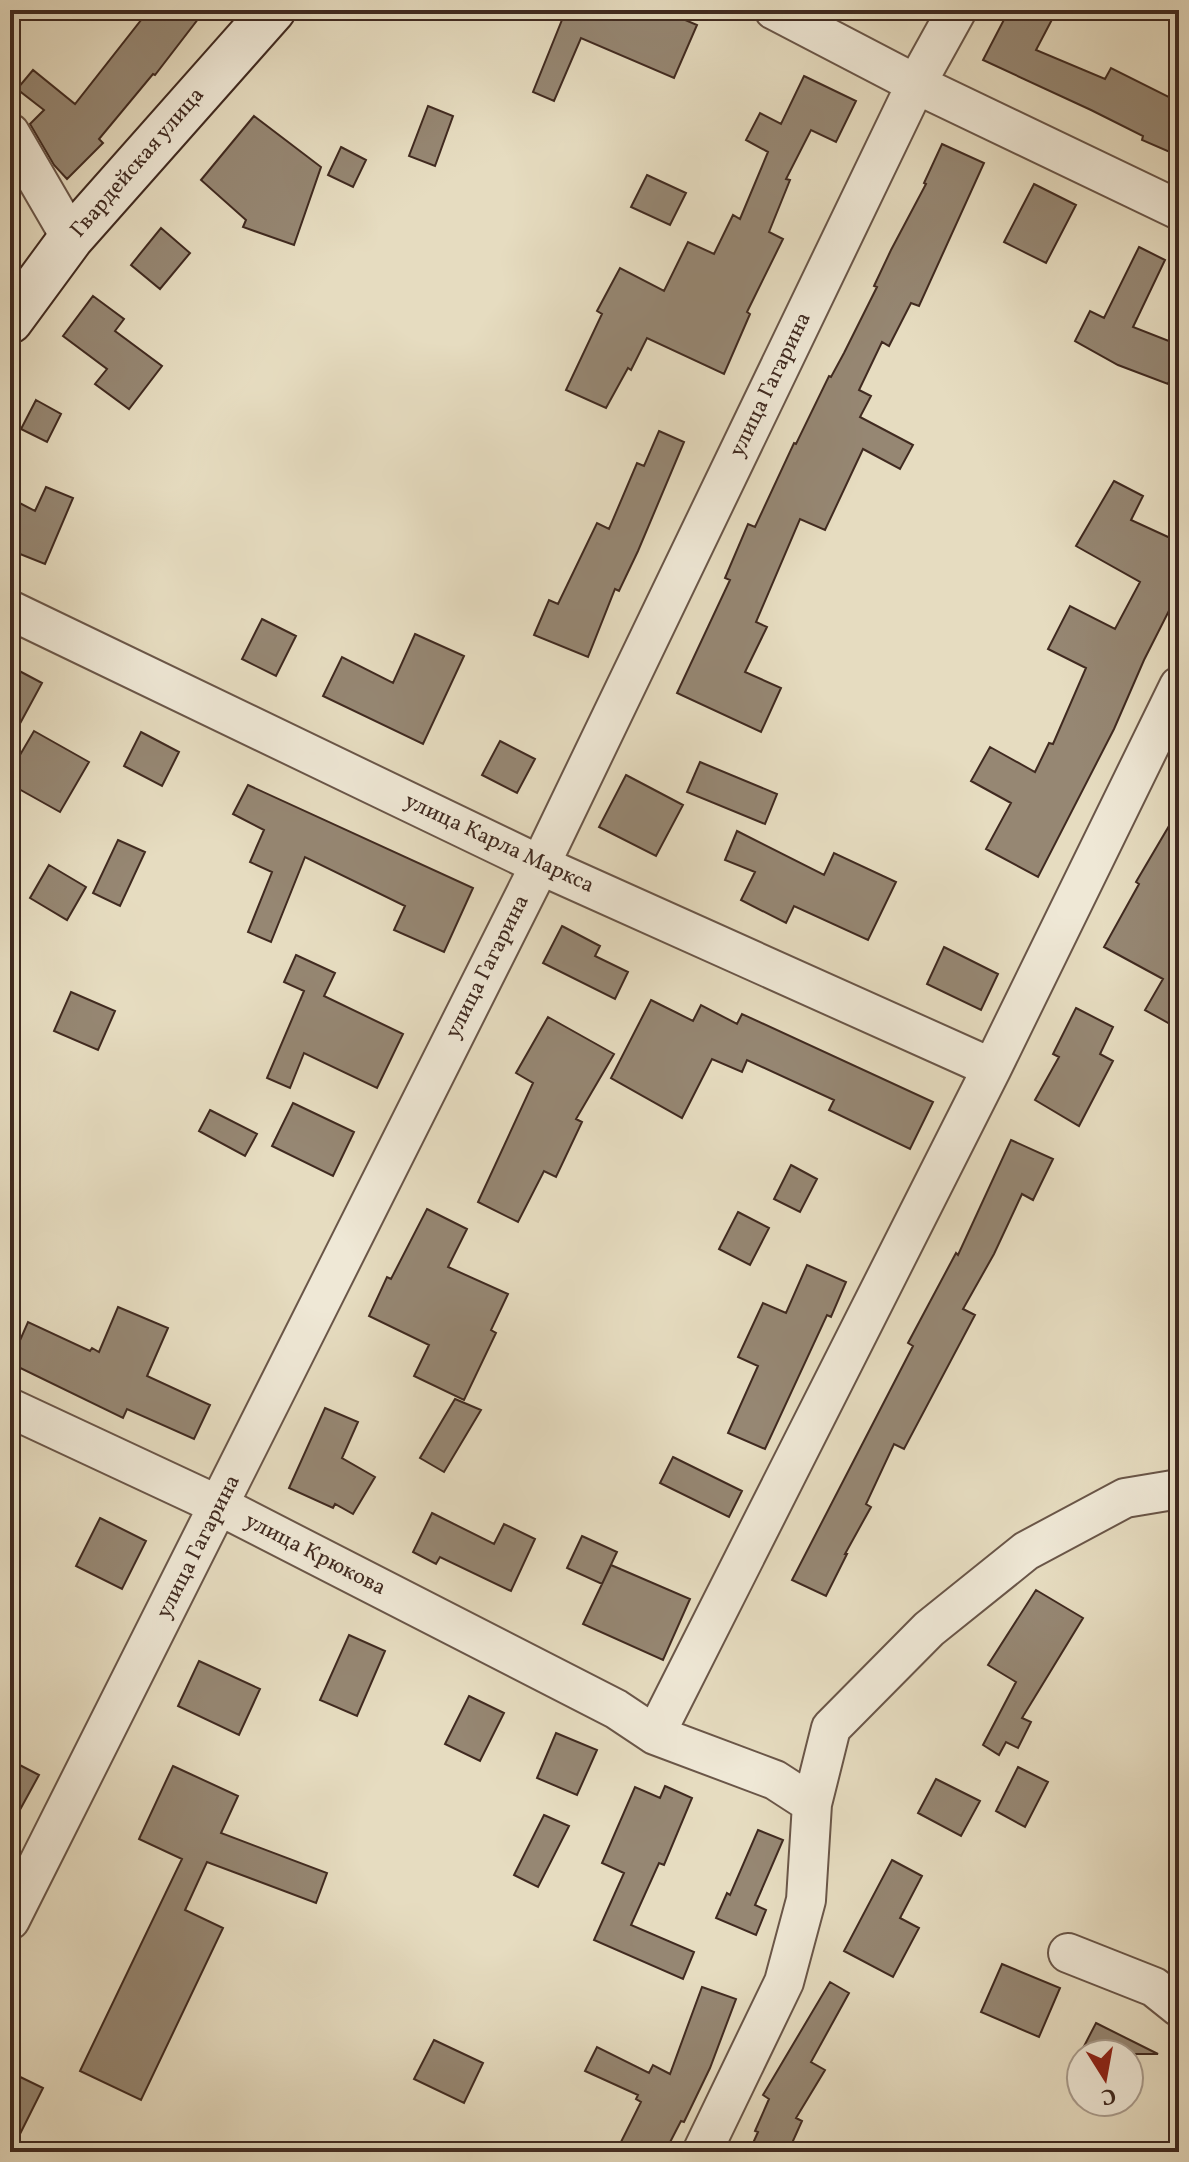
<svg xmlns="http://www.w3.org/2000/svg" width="1189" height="2162" font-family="Vollkorn,serif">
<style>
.building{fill:#968773;stroke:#402a20;stroke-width:2}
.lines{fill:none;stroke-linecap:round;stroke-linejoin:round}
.street-casing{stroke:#6a5648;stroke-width:42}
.secondary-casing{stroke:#402a20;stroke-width:48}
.street{stroke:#efe8d6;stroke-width:38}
.secondary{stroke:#efe8d6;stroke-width:44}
.labels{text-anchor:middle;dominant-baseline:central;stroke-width:8;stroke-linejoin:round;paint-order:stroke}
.street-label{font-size:22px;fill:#402a20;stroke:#efe8d6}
</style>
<rect width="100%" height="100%" fill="#e6dcc0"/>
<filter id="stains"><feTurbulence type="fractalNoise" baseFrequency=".0025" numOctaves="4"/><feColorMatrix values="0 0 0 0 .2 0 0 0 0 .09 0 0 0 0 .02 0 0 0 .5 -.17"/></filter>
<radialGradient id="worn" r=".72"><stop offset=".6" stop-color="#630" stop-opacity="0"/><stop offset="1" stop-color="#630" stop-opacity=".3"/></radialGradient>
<path class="building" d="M 149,10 L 205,10 L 155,75 L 153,74 L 99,139 L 103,143 L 67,179 L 54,165 L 30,124 L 44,110 L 17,89 L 33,70 L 75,104 Z
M 566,10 L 662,10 L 697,25 L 674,78 L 581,38 L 554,101 L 533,92 Z
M 1009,10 L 1057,10 L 1036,50 L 1105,79 L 1111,68 L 1179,102 L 1179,156 L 1142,140 L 1143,136 L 1091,110 L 983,60 Z
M 804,76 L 856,101 L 836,142 L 811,130 L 786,179 L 790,180 L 769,232 L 783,239 L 747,312 L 750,314 L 724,374 L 647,338 L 631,370 L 628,368 L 606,408 L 566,390 L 602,314 L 597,311 L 620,268 L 664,291 L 688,242 L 714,254 L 733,215 L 740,219 L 768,152 L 746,140 L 760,113 L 781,124 Z
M 428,106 L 453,116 L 435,166 L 409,156 Z
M 254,116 L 321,167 L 294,245 L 243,227 L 246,220 L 201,180 Z
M 942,144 L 984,163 L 919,306 L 911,303 L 889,346 L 882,342 L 859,390 L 871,396 L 860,417 L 913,445 L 900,469 L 863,449 L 825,530 L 800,519 L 756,622 L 767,627 L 745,672 L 781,688 L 761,732 L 677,693 L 730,580 L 725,578 L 748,524 L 755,527 L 794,443 L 796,444 L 829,376 L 831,377 L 844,353 L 877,287 L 874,286 L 891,250 L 926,184 L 924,183 Z
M 341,147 L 366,160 L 353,187 L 328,175 Z
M 647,175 L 686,193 L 670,225 L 631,207 Z
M 1034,184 L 1076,205 L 1046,263 L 1004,242 Z
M 161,228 L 190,253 L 160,289 L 131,265 Z
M 1139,247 L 1165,260 L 1133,327 L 1179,345 L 1179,355 L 1168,384 L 1118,365 L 1075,341 L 1090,311 L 1104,318 Z
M 93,296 L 124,319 L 115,331 L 162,366 L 129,409 L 95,384 L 107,369 L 63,336 Z
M 36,400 L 61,414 L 47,442 L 21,429 Z
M 659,431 L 684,442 L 638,551 L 619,591 L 615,589 L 588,657 L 534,635 L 549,600 L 558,604 L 597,523 L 609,529 L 637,463 L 644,466 Z
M 1114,481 L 1143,496 L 1131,520 L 1179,542 L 1179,591 L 1144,660 L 1114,729 L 1038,877 L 986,849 L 1011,803 L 971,781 L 990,747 L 1035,772 L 1049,743 L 1053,744 L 1086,668 L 1048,649 L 1070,606 L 1115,629 L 1140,582 L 1076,546 Z
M 46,487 L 73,498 L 45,564 L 10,550 L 10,498 L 35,511 Z
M 262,619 L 296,636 L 276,676 L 242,659 Z
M 415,634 L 464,656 L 423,744 L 323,696 L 342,657 L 393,683 Z
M 10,666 L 42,683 L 10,742 Z
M 34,731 L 89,762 L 60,812 L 10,784 L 10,772 Z
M 141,732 L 179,752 L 162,786 L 124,766 Z
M 500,741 L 535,759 L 517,793 L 482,775 Z
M 700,762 L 777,794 L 765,824 L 687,792 Z
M 626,775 L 683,805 L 656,856 L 599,827 Z
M 248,785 L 473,888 L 444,952 L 394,930 L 405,906 L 305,857 L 271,942 L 248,932 L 272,872 L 250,862 L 264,830 L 233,814 Z
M 1179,809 L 1179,1029 L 1145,1010 L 1163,979 L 1104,947 L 1139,884 L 1136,882 Z
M 737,831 L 824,875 L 834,853 L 896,882 L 868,940 L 794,906 L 786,923 L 741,900 L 755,872 L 725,860 Z
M 118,840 L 145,852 L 120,906 L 93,893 Z
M 49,865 L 86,887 L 67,920 L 30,898 Z
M 562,926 L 600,946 L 595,956 L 628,972 L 615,999 L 543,963 Z
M 944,947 L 998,974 L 981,1010 L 927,984 Z
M 296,955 L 335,973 L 324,996 L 403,1034 L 377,1088 L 304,1053 L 290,1088 L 267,1078 L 304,991 L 284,982 Z
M 71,992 L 115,1011 L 98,1050 L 54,1031 Z
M 651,1000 L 693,1021 L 701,1005 L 737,1024 L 742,1014 L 933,1102 L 910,1149 L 829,1110 L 834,1100 L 747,1060 L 742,1072 L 712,1059 L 682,1118 L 611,1078 Z
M 1076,1008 L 1113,1027 L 1100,1054 L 1113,1061 L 1079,1126 L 1035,1100 L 1059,1057 L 1053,1054 Z
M 548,1017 L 614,1054 L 576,1119 L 582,1122 L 556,1177 L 544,1171 L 518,1222 L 478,1202 L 533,1083 L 516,1073 Z
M 293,1103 L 354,1132 L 333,1176 L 272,1146 Z
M 210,1110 L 257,1134 L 245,1156 L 199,1131 Z
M 1011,1140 L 1053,1159 L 1033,1200 L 1022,1194 L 994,1254 L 963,1309 L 975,1315 L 904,1449 L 894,1444 L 866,1504 L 871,1507 L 845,1554 L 847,1554 L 826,1596 L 792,1580 L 913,1346 L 908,1343 L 956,1253 L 958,1255 Z
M 791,1165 L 817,1179 L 800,1212 L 774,1199 Z
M 427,1209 L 467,1229 L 448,1267 L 508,1294 L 491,1330 L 496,1333 L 464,1400 L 414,1376 L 429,1345 L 369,1316 L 387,1277 L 391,1279 Z
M 738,1212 L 769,1228 L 750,1265 L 719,1249 Z
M 807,1265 L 846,1282 L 831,1317 L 827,1315 L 765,1449 L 728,1433 L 758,1366 L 738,1357 L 763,1303 L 786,1313 Z
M 118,1307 L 168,1328 L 147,1376 L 210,1405 L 194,1439 L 127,1409 L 123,1418 L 10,1363 L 28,1322 L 90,1351 L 92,1348 L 99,1352 Z
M 455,1399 L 481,1410 L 444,1472 L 420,1458 Z
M 325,1408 L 358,1422 L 342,1458 L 375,1477 L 353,1514 L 335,1504 L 333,1508 L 289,1488 Z
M 673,1457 L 742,1491 L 729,1517 L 660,1483 Z
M 432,1513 L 494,1544 L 504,1524 L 535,1539 L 511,1591 L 440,1557 L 436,1564 L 413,1552 Z
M 100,1518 L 146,1541 L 122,1589 L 76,1566 Z
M 582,1536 L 617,1552 L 602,1584 L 567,1568 Z
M 611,1565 L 690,1599 L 663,1660 L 583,1624 Z
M 1036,1590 L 1083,1618 L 1022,1718 L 1031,1722 L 1018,1748 L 1006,1742 L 999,1755 L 983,1745 L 1016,1682 L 988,1665 Z
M 349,1635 L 385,1651 L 357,1716 L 320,1700 Z
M 199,1661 L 260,1689 L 239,1735 L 178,1706 Z
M 469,1696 L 504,1713 L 480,1761 L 445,1744 Z
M 556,1733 L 597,1750 L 577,1795 L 537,1778 Z
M 10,1760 L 39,1775 L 10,1828 Z
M 173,1766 L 238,1796 L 221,1833 L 327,1873 L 316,1903 L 207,1862 L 185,1910 L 223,1928 L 141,2100 L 80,2071 L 182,1859 L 139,1839 Z
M 1018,1767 L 1048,1782 L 1025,1827 L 996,1811 Z
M 936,1779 L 980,1801 L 961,1836 L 918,1813 Z
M 665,1786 L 692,1798 L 664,1865 L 659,1863 L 631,1925 L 694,1952 L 683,1979 L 594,1940 L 624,1873 L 602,1863 L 635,1787 L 660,1798 Z
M 544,1815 L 569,1826 L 538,1887 L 514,1875 Z
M 758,1830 L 783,1840 L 755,1905 L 766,1910 L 756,1935 L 716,1918 L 727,1893 L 730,1895 Z
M 892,1860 L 922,1876 L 900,1918 L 919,1928 L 893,1977 L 844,1951 Z
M 1002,1964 L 1060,1988 L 1039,2037 L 981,2012 Z
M 830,1982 L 849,1993 L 811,2062 L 825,2070 L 796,2118 L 802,2121 L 788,2152 L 749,2152 L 758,2132 L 755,2131 L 769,2099 L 763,2095 Z
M 702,1987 L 736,1999 L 710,2068 L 684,2122 L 681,2121 L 665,2152 L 616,2152 L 641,2102 L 636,2099 L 638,2095 L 585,2071 L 597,2047 L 649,2073 L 653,2065 L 670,2074 Z
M 1096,2023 L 1158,2054 L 1080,2054 Z
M 434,2040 L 483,2063 L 464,2103 L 414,2079 Z
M 10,2072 L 43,2088 L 11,2152 L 10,2152 Z"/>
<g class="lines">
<g class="street-casing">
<path id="street" d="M 774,10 L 916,84 L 1179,210
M 10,133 L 71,238
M 10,610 L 540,865 L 992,1068
M 10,1408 L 220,1506 L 616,1709 L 655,1735 L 775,1780 L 812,1804 L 806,1900 L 784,1982 L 702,2152
M 655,1735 L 992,1068 L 1179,686
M 812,1804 L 831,1728 L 929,1629 L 1026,1551 L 1125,1498 L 1179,1489
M 10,1920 L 540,865 L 916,84 L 957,10
M 1068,1953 L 1154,1987 L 1179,2007"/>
</g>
<g class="secondary-casing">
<path id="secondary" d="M 10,321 L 71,238 L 273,10"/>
</g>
<use href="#street" class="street"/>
<use href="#secondary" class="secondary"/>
</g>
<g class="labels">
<g class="street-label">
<text transform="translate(138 163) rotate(-49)">Гвардейская улица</text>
<text transform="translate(771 385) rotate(-64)">улица Гагарина</text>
<text transform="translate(499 844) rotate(25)">улица Карла Маркса</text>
<text transform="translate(488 967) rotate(-63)">улица Гагарина</text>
<text transform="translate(199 1547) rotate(-63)">улица Гагарина</text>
<text transform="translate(315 1555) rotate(27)">улица Крюкова</text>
</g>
</g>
<rect width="1189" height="2162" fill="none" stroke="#e6dcc0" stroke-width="40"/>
<rect x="12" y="12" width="1165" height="2138" fill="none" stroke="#402a20" stroke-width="4"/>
<rect x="20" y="20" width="1149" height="2122" fill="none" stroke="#402a20" stroke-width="2"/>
<g transform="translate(1105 2078) rotate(169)"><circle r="38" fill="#efe8d6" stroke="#a99c8d" stroke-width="2"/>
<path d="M0-6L14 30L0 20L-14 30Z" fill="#8f2418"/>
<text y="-12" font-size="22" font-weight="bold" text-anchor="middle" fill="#402a20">С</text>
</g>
<rect width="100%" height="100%" filter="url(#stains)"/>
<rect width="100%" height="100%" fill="url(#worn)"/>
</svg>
